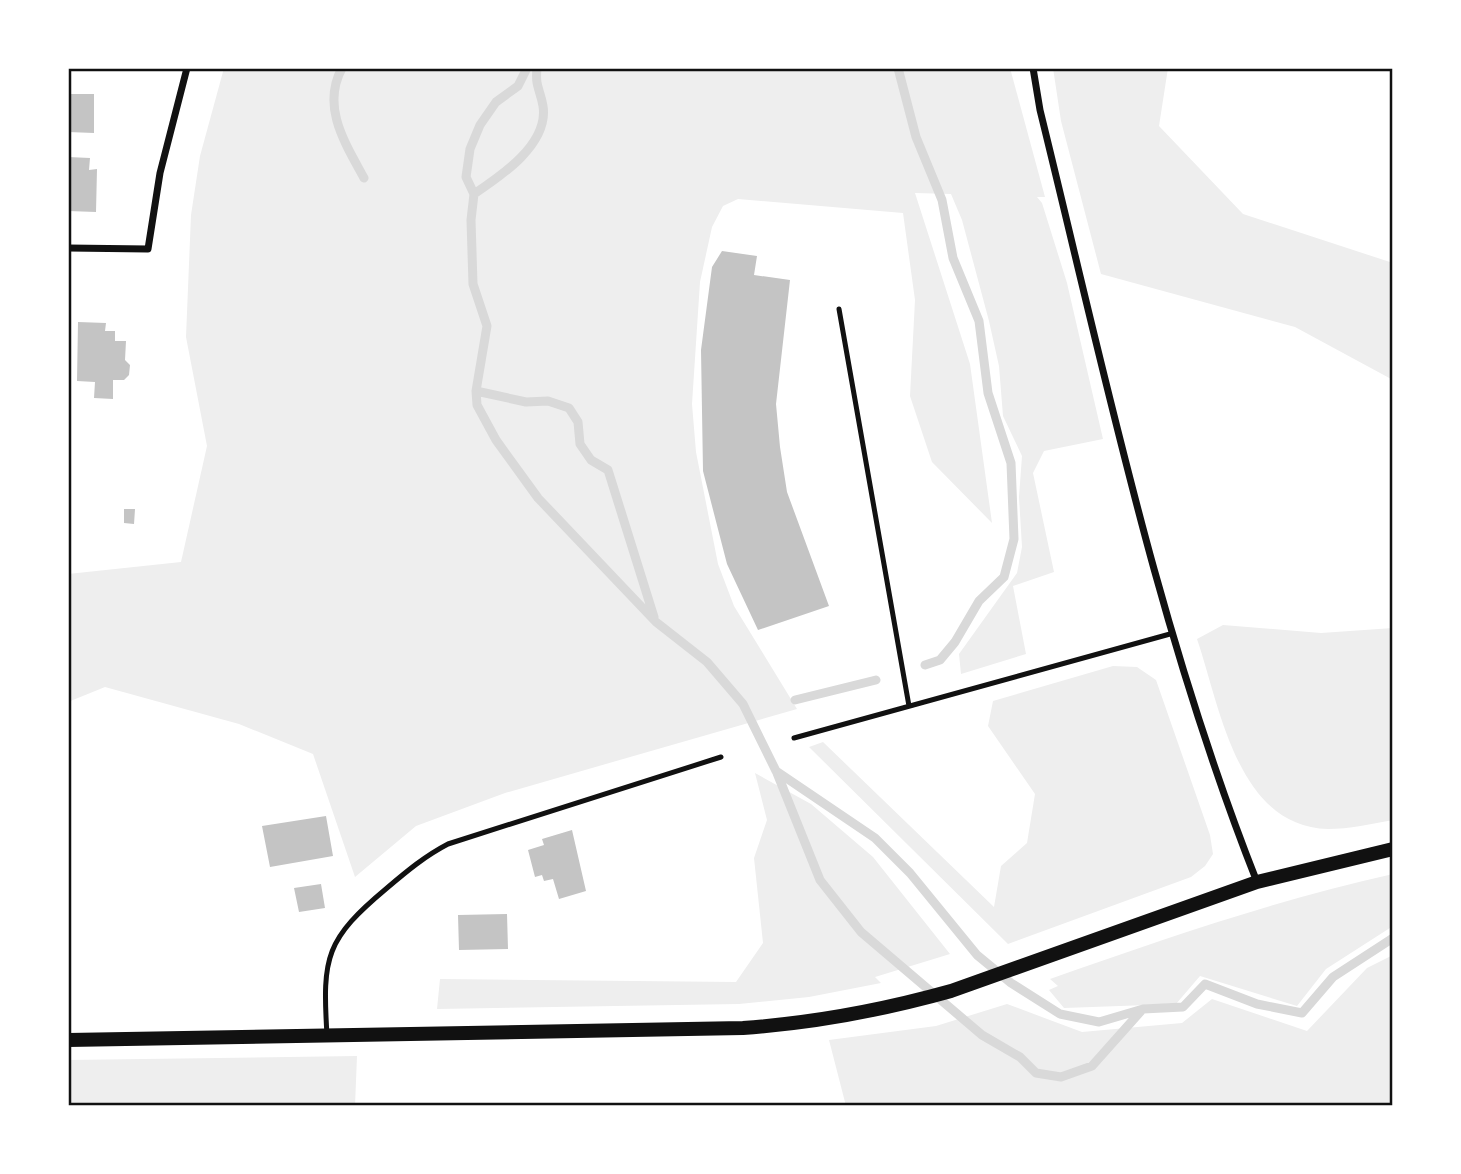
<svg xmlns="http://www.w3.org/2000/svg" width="1461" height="1174" font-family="Rubik,sans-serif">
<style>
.green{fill:#eee}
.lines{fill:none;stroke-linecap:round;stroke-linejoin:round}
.stream{stroke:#d9d9d9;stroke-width:9}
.building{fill:#c4c4c4}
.service{stroke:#111;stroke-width:5}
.minor{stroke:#111;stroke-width:7}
.secondary{stroke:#111;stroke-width:14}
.neatline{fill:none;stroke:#111;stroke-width:2.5}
</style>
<rect width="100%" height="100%" fill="#fff"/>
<path class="green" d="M 224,68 L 1010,68 L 1045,197 L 1037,197 L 1042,203 L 1067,283 L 1103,439 L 1044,451 L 1033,473 L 1054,572 L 1013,586 L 1026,654 L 961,674 L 959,654 L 1017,573 L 1022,547 L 1019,497 L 1022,456 L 1003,416 L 999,366 L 989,321 L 962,220 L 951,194 L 915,193 L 970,364 L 992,523 L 932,462 L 910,396 L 915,300 L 903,213 L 738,199 L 723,206 L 712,227 L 700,282 L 692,404 L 696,452 L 718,564 L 734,606 L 797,709 L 505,793 L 416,826 L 355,877 L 313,754 L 239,724 L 105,687 L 68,702 L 68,574 L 181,562 L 207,446 L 186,337 L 191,215 L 200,156 Z
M 1053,68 L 1168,68 L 1159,126 L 1243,214 L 1393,263 L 1393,380 L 1295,327 L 1101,274 L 1061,121 Z
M 1223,625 L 1321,633 L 1393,628 L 1393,820 C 1372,824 1349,829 1328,829 C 1237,827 1220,706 1197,639 Z
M 1113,666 L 1137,667 L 1156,680 L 1210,835 L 1213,854 L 1205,866 L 1191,877 L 1008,944 L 809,747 L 823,742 L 994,907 L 1001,866 L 1027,843 L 1035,794 L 988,726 L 993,701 Z
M 755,773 L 811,804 L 873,857 L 950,954 L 875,977 L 881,983 L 809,997 L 739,1004 L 437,1009 L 440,979 L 736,982 L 763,943 L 754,858 L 767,820 Z
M 1393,874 L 1393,926 L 1326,969 L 1297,1006 L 1200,976 L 1176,1004 L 1064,1008 L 1049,990 L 1058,986 L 1050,979 C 1163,939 1276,900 1393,874 Z
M 1393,955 L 1393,1106 L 846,1106 L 829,1040 L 936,1026 L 1007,1004 L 1082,1032 L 1182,1023 L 1212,999 L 1307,1031 L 1367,968 Z
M 357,1056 L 355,1106 L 68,1106 L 68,1060 Z"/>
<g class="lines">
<path class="stream" d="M 342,68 C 321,107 345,143 364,178
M 527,68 L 518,86 L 496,102 L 480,125 L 470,149 L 466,177 L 474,194 L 471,220 L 473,284 L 487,326 L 476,391 L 477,405 L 496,440 L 538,498 L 656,622 L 707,662 L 743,704 L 776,771 L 875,838 L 910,873 L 977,955 L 1011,983 L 1060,1014 L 1099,1022 L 1143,1009 L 1183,1007 L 1205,984 L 1257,1004 L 1302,1013 L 1333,977 L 1393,938
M 898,68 L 916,137 L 942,200 L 953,258 L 979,321 L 988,393 L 1011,463 L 1014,539 L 1004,577 L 979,601 L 955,642 L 940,660 L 925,665
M 474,194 C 501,176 549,144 543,106 C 540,89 535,87 537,68
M 476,391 L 526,402 L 548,401 L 569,408 L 578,422 L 580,444 L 591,460 L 608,470 L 654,617
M 795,700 L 876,680
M 777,773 L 820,880 L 861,932 L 982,1035 L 1020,1057 L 1036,1073 L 1061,1077 L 1092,1066 L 1141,1011"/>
</g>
<path class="building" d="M 68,94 L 94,94 L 94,133 L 68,132 Z
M 68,157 L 90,158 L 89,170 L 97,169 L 96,212 L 68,211 Z
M 722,251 L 757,256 L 754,275 L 790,280 L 776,404 L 780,447 L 787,492 L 829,606 L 758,630 L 727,564 L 703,471 L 701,350 L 712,267 Z
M 78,322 L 106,323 L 105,331 L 115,331 L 115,341 L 126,341 L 125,360 L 130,365 L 129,375 L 124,380 L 113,380 L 113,399 L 94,398 L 95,382 L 77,381 Z
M 124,509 L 135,509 L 134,524 L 124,523 Z
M 326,816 L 333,856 L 270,867 L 262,826 Z
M 572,830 L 586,891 L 559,899 L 553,879 L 544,881 L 542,875 L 535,877 L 528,850 L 544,845 L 542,839 Z
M 321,884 L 325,908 L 299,912 L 294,888 Z
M 507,914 L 508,949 L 459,950 L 458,915 Z"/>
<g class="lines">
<path class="service" d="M 839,309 L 909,706
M 794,738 L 1170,634
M 327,1035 C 322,956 326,939 387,888 C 407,871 425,856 448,844 L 721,757"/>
<path class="minor" d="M 1033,68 L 1040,110 C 1104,370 1158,632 1257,882
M 68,248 L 148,249 L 160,173 L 187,68"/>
<path class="secondary" d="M 68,1040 L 743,1028 C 813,1023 883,1010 951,991 L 1257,882 L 1393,849"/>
</g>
<rect width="1461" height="1174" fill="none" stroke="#ffffff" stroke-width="140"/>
<rect x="70" y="70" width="1321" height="1034" class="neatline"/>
</svg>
